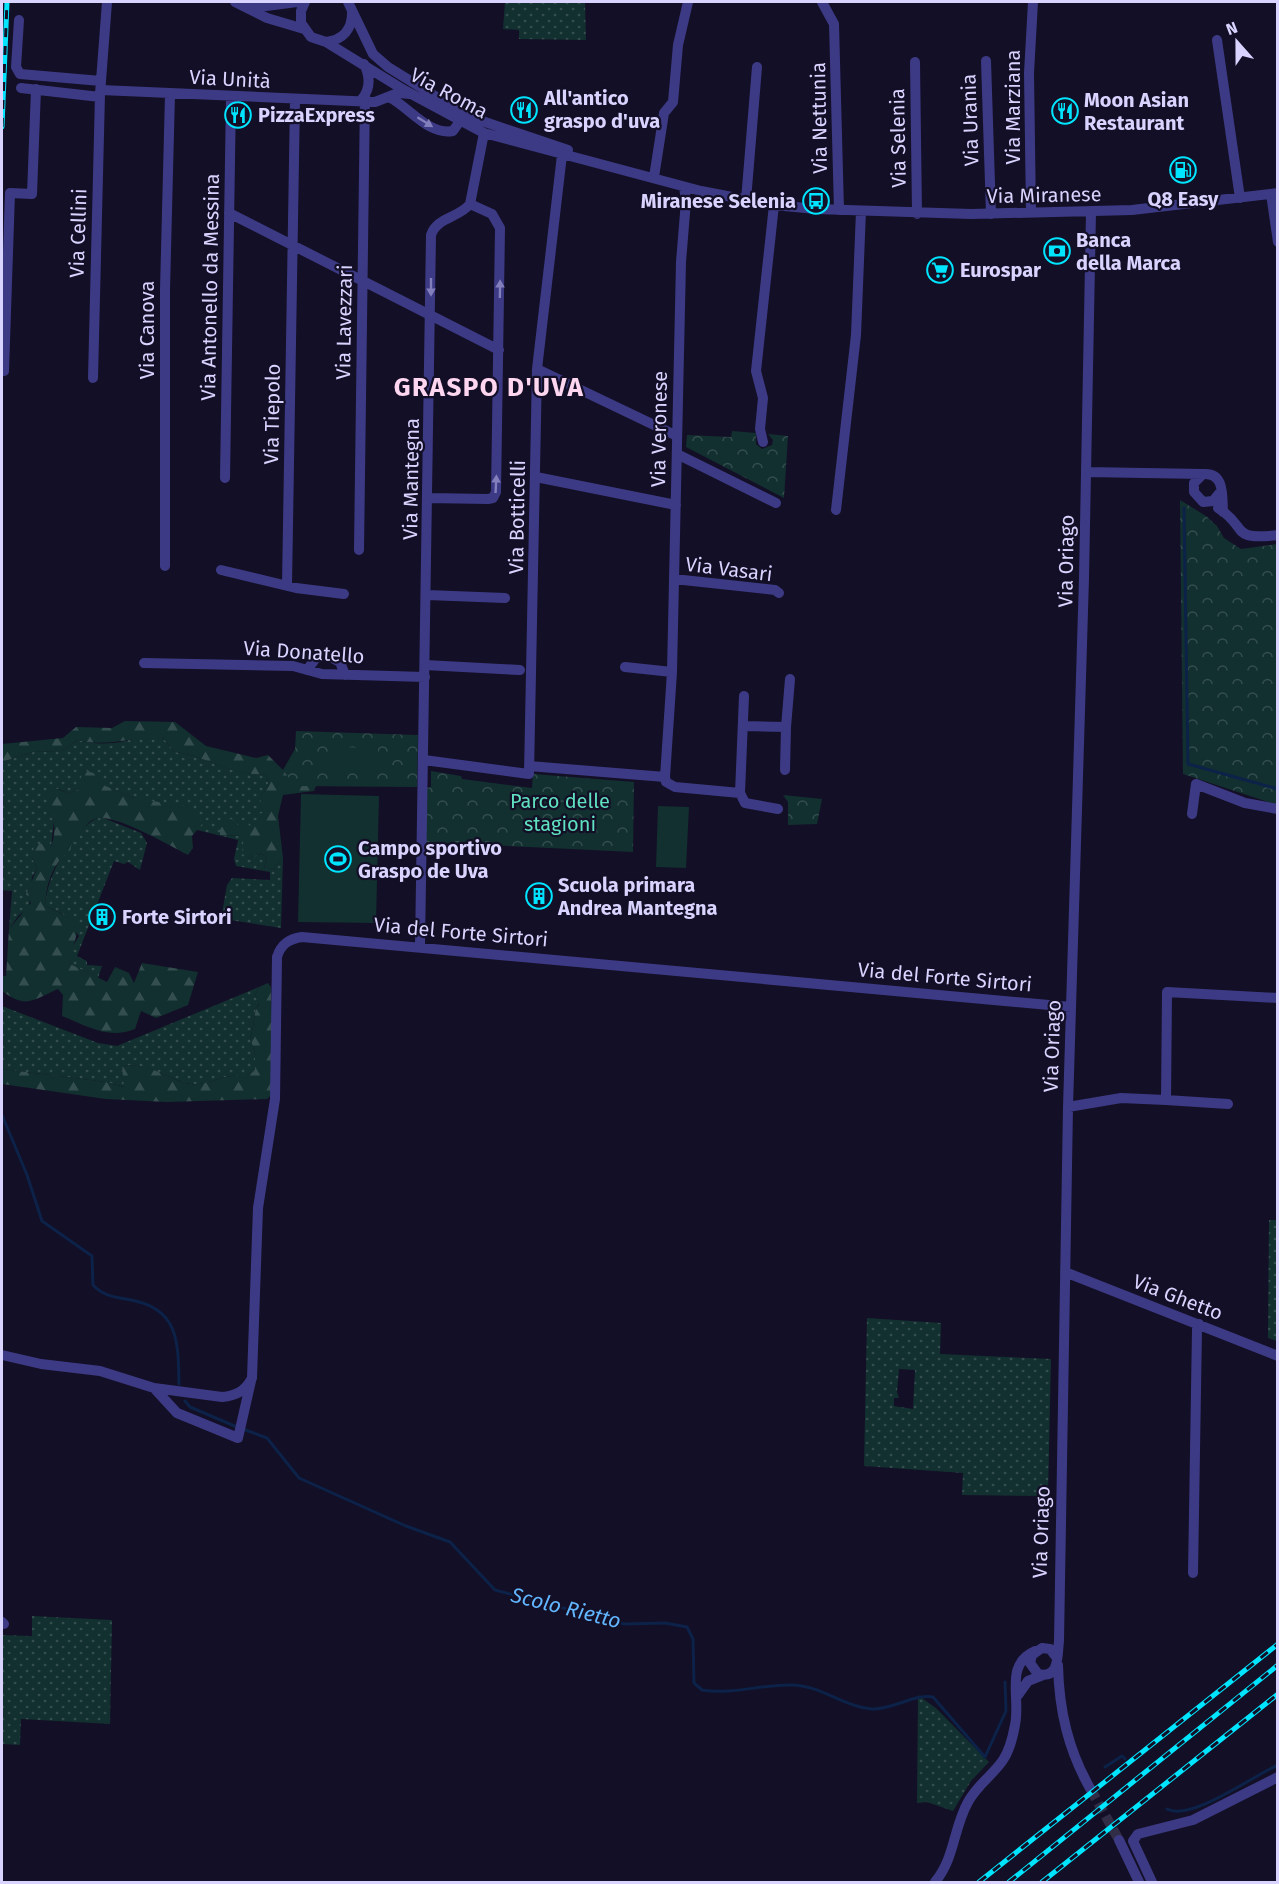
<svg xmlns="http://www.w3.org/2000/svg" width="1279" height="1884" font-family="'Fira Sans',sans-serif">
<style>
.grass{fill:url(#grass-dots);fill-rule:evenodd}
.forest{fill:url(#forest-firs)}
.park{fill:url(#park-crowns)}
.pitch{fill:#12302f}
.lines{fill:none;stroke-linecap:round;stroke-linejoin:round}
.stream{stroke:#0c2248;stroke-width:3}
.minor-tunnel{stroke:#312d47;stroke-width:10;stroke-dasharray:10 5;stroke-linecap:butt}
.minor{stroke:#3d3a85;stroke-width:10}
.rail-casing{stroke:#00e5ff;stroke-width:5}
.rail{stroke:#130f26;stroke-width:3;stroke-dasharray:9;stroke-linecap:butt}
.oneway{fill:#837fbc}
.labels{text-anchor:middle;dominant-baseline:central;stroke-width:4.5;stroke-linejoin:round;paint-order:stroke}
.street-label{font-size:20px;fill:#d9d4ff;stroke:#130f26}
.poi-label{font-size:20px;font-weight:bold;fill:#d9d4ff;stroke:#130f26;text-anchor:start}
.park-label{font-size:20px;fill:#5fe0c0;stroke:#130f26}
.water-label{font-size:21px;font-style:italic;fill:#62b6ff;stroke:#130f26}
.district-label{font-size:26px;font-weight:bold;letter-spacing:1.5px;fill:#ffd6f0;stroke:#130f26}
</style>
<defs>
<pattern id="grass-dots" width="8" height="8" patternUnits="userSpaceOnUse" patternTransform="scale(1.5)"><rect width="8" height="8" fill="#12302f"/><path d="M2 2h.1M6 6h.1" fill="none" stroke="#344d4e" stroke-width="1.8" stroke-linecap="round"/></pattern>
<pattern id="forest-firs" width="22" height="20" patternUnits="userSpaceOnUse" patternTransform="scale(1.5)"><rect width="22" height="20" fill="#12302f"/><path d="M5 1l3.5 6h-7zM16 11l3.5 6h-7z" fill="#344d4e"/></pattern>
<pattern id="park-crowns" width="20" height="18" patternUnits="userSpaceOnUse" patternTransform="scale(1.5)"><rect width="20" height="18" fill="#12302f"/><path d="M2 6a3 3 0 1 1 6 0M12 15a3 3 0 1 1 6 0" fill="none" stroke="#344d4e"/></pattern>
</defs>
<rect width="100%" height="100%" fill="#130f26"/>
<path class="grass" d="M 505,2 L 585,2 L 586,40 L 519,39 L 519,30 L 503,29 Z
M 141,736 L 162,737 L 175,752 C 207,756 234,777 266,774 L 269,786 L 260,796 L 268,811 L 253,829 L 221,835 L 244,836 L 249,858 L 261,853 L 267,858 L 264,867 L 273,870 L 283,858 L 281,928 L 230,920 L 222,913 L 227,885 L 232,878 L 270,880 L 270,872 L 236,866 L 234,859 L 238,840 L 197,830 L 134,798 L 81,777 L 81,788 L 69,794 L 59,789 L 48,798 L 48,812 L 54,820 L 51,848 L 32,858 L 37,869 L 32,877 L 29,908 L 19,915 L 9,929 L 12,891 L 2,890 L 2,762 L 33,752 L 61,751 L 78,740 C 98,746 122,744 141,736 Z
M 101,817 L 141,833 L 147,843 L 140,870 L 128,862 L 124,864 L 114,861 L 77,956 L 87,961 L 87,965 L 102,966 L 98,978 L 70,964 L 70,951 L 79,936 L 64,915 L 46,906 C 44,880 75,824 101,817 Z
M 259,987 L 255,995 L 259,1003 C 252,1014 255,1026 250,1038 L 255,1053 L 255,1070 L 246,1078 C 242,1078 236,1075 232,1076 C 219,1077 204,1086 191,1084 C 166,1079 150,1062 122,1066 L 125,1087 L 106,1082 L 2,1069 L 2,1006 L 98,1043 L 117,1046 Z
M 1269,1220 L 1277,1220 L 1277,1341 L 1268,1338 Z
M 867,1318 L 941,1323 L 940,1354 L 1051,1359 L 1048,1496 L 962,1495 L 963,1473 L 864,1466 ZM 899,1369 L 915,1370 L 913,1409 L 894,1406 L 894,1398 L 899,1398 L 897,1392 Z
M 32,1616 L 112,1620 L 110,1724 L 21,1719 L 20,1745 L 2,1744 L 2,1635 L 32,1636 Z
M 918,1695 L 937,1709 L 989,1762 L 971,1781 L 953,1811 L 927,1802 L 917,1803 Z"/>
<path class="forest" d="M 125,721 L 175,722 L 206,746 L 256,758 L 268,755 L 283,770 L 318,781 L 314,791 L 283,795 L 278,816 L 283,858 L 273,870 L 264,867 L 267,858 L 261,853 L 249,858 L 242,854 L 244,836 L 220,835 L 220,828 L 225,820 L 233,819 L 238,825 L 246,822 L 253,829 L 259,814 L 268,811 L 261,806 L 260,796 L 269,786 L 266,774 C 233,777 207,756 175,752 L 162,737 C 133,736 106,748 78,740 L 61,751 L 33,752 L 2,762 L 2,744 L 63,738 L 76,727 L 112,728 Z
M 85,770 L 101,776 L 103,785 L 134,798 L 189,807 L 203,823 L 192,836 L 193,848 L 188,855 C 170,846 113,812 95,819 C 85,822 82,832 78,841 L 72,843 L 70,851 C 54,860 44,888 46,906 L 77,922 C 79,938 70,948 70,964 L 107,982 L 115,967 L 129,973 L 134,983 L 142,963 L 198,972 L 188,1005 L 156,1018 L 141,1011 L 135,1029 C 109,1040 87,1026 62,1016 L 63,995 L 58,989 C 34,999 27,1010 2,991 L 2,976 L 6,976 L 9,929 L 31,903 L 26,894 L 37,869 L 32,858 L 34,846 L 46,842 L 51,847 C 55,834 57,823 48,812 L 48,798 L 53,787 L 69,794 L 81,788 L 81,777 Z
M 268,983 L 271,987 L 273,1093 L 267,1099 L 167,1102 L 106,1099 L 2,1084 L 2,1069 L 106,1082 L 124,1087 L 122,1066 C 152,1062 165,1079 191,1084 C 204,1086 219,1077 232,1076 C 236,1075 242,1077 246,1078 L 255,1070 L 255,1053 L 250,1038 C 255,1026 252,1014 259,1004 L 255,995 L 259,987 Z"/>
<path class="park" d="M 732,431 L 756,433 L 756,444 L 762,449 L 772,445 L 773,440 L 768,434 L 788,436 L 784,498 L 686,447 L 687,435 L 731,437 Z
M 1180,500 L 1206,516 L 1217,526 L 1224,538 L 1241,549 L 1277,544 L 1277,805 L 1183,774 Z
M 296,731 L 418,735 L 417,787 L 295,786 L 283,770 L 295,749 Z
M 431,771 L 461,776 L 462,779 L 532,788 L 533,774 L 634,782 L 633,852 L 425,842 L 426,788 L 431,787 Z
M 783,795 L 822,799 L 817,824 L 788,825 L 788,802 Z"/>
<path class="pitch" d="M 329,747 L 378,748 L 377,771 L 329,771 Z
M 301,794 L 379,796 L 376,923 L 298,922 Z
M 658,806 L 689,807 L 686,868 L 656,867 Z"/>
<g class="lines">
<path class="stream" d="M 1184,508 L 1188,764 L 1278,789
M 2,1115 L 27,1175 L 42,1221 L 92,1256 L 93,1285 C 103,1296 115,1297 131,1300 C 180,1309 178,1344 179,1384
M 185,1401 L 190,1407 L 237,1427
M 243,1429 L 267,1438 L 299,1478 L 406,1526 L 450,1542 L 495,1590 L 624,1624 L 665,1623 L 687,1627 L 693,1639 L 694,1683 L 702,1690 C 732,1695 763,1684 793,1685 C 822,1686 844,1707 872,1709 C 892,1710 916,1693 933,1697 L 985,1757 L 1006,1711 L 1005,1682
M 1105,1767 L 1122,1756 L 1125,1759
M 1167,1809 C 1191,1822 1254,1775 1278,1765"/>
<path class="minor-tunnel" d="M 1091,1790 L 1119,1840"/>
<path class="minor" d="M 235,2 L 267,18 L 304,29
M 241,2 L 266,6 L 297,2
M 305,2 L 301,11 L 301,23 L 311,37 L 326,42 L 404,90 L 484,133 L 701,191 L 774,205 L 816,209 L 971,214 L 1132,210 L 1278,193
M 348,2 L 373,54 L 388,67 L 459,111 L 485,122 L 568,150
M 822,2 L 834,24 L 839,210
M 19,20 L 16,67 L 20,74 L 101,81
M 1217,40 L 1240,198
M 326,42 C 343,40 352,29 352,13
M 986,61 L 991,214
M 915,62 L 917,214
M 21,88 L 100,97
M 101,90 L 375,102 L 398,93 L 410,94
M 389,97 C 409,107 429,136 453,131 L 460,121
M 362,99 C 371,88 370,76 364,64
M 654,177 L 664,113 L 673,102 L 678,45 L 688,2
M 1271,194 L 1278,242
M 746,200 L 757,67
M 229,213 L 499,350
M 1031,213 L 1029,73 L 1033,2
M 537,369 L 677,436
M 4,371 L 10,193 L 32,194 L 36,89
M 93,378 L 100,94 L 107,2
M 763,442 L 760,429 L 763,398 L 756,371 L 774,205
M 677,454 L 776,503
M 1086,472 L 1203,474
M 536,477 L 676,505
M 225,478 L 231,97
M 1221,491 L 1213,501 L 1203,502 L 1194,492 L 1194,483 L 1203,474 C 1225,472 1222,496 1223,512
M 428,498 L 488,499 L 493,498 L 496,492 L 500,228 L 492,214 L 470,204
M 1218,508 C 1249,527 1228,541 1278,535
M 836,510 L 856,335 L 861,211
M 359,550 L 365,95
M 165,566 L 165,290 L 170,94
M 221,570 L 296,588 L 344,594
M 674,579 L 775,590 L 779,593
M 287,585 L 295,100
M 427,595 L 505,598
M 144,663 L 293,666 L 322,674 L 425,677
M 425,665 L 520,670
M 625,667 L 672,672
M 307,670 L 316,658 L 327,655 L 340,662 L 345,675
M 744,726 L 786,727 L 785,770
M 786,727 L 790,679
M 424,760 L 529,774 L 537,369 L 562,155
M 529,766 L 665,777
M 665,777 L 672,672 L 681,262 L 686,201 L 684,187
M 665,777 L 666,782 L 675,787 L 740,793 L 744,696
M 740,793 L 745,803 L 778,809
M 1192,814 L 1196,784 L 1245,803 L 1278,809
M 420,946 L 431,235 C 437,217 459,218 470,204 L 484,133
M 1166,1100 L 1228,1104
M 1068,1107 L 1121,1098 L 1166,1100 L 1167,992 L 1278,998
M 1065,1272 L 1278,1356
M 2,1355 L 41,1364 L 100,1371 L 154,1388 L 222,1397 C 236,1396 245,1391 252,1378 L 258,1208 L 275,1099 L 277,957 C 281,944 289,939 302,937 L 1071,1007
M 154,1388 L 177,1413 L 238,1438 L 251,1381
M 1193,1573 L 1197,1329 L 1199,1324
M 2,1622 L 4,1624
M 1057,1658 L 1050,1649 L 1042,1648 L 1032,1655 L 1030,1663 L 1038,1674 C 1060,1679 1057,1656 1059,1641 L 1068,1107 L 1084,578 L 1091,212
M 1058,1665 C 1059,1710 1068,1750 1091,1790
M 1018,1695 L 1028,1681 L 1043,1675
M 1119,1840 L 1139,1882
M 935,1882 C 955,1858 953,1829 968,1802 C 977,1785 993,1775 1003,1760 C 1010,1750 1013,1736 1015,1725 C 1021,1697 1004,1665 1035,1651
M 1152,1882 L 1133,1841 L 1138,1834 L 1193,1820 L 1278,1777"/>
<g class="rail-casing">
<path id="rail" d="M 2,127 L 7,2
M 979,1882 L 1278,1644
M 1009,1882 L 1278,1665
M 1042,1882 L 1278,1694"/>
</g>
<use href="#rail" class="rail"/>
</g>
<defs><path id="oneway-solid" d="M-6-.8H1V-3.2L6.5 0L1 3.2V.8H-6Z" transform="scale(1.5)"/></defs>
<g class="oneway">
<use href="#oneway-solid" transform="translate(425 122) rotate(32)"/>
<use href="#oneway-solid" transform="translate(431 287) rotate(90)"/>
<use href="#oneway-solid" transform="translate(500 289) rotate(-89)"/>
<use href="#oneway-solid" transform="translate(496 484) rotate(-87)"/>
</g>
<defs>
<g id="restaurant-ring" transform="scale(1.35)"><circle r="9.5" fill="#130f26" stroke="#00e5ff" stroke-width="1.5"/><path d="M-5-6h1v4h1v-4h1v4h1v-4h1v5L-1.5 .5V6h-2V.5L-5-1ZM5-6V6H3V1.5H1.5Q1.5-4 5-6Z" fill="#00e5ff"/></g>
<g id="fuel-ring" transform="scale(1.35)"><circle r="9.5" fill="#130f26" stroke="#00e5ff" stroke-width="1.5"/><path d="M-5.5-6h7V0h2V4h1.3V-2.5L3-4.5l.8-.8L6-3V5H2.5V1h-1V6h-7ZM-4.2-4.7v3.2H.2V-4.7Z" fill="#00e5ff"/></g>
<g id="bus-ring" transform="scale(1.35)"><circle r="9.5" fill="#130f26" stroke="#00e5ff" stroke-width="1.5"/><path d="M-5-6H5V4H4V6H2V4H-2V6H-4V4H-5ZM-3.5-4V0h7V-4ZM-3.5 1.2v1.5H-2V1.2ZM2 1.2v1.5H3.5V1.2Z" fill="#00e5ff"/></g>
<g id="bank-ring" transform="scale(1.35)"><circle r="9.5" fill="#130f26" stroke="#00e5ff" stroke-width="1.5"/><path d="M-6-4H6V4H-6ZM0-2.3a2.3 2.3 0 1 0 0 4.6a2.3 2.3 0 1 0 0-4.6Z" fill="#00e5ff"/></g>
<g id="supermarket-ring" transform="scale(1.35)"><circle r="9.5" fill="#130f26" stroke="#00e5ff" stroke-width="1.5"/><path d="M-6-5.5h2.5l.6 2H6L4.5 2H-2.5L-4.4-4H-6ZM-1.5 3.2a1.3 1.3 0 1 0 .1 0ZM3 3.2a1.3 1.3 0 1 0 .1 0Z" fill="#00e5ff"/></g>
<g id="stadium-ring" transform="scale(1.35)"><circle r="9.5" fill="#130f26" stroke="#00e5ff" stroke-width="1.5"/><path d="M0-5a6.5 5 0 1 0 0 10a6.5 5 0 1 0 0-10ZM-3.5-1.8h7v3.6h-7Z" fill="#00e5ff"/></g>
<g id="building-ring" transform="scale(1.35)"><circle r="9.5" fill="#130f26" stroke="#00e5ff" stroke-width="1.5"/><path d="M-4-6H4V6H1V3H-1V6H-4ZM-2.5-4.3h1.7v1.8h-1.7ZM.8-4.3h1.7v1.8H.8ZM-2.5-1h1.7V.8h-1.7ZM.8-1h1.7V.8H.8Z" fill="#00e5ff"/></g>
</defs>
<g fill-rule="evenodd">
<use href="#restaurant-ring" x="524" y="110"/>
<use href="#restaurant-ring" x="1065" y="111"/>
<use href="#restaurant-ring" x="238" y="115"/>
<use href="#fuel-ring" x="1183" y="170"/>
<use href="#bus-ring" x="816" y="201"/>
<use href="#bank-ring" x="1057" y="251"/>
<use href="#supermarket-ring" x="940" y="270"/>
<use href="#stadium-ring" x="338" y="859"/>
<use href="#building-ring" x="539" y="896"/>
<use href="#building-ring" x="102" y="917"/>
</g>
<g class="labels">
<g class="street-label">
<text transform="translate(230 79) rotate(3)">Via Unità</text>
<text transform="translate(449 93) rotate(28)">Via Roma</text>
<text transform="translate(1013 107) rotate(-90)">Via Marziana</text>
<text transform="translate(819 118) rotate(-91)">Via Nettunia</text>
<text transform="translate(970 120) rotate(-92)">Via Urania</text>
<text transform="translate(898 138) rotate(-91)">Via Selenia</text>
<text transform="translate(1044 195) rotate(-1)">Via Miranese</text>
<text transform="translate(78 233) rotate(-88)">Via Cellini</text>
<text transform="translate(210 287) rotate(-89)">Via Antonello da Messina</text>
<text transform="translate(344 322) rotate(-89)">Via Lavezzari</text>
<text transform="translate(147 330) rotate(-90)">Via Canova</text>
<text transform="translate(272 414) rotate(-89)">Via Tiepolo</text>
<text transform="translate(659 429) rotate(-89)">Via Veronese</text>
<text transform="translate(411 479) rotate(-89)">Via Mantegna</text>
<text transform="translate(517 517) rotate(-89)">Via Botticelli</text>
<text transform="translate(1066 561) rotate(-89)">Via Oriago</text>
<text transform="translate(729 569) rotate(7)">Via Vasari</text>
<text transform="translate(304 652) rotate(4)">Via Donatello</text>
<text transform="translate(461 932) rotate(5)">Via del Forte Sirtori</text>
<text transform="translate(945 977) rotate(5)">Via del Forte Sirtori</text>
<text transform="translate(1052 1046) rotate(-88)">Via Oriago</text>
<text transform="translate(1178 1297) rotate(21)">Via Ghetto</text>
<text transform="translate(1041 1532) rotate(-88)">Via Oriago</text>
</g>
<g class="poi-label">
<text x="544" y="98">All'antico<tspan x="544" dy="23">graspo d'uva</tspan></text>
<text x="1084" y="100">Moon Asian<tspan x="1084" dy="23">Restaurant</tspan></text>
<text x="258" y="115">PizzaExpress</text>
<text x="1183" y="199" text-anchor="middle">Q8 Easy</text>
<text x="796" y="201" text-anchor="end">Miranese Selenia</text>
<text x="1076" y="240">Banca<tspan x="1076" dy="23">della Marca</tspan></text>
<text x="960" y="270">Eurospar</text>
<text x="358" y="848">Campo sportivo<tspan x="358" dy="23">Graspo de Uva</tspan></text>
<text x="558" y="885">Scuola primara<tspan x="558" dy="23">Andrea Mantegna</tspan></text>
<text x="122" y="917">Forte Sirtori</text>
</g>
<g class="park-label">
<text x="560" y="801">Parco delle<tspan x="560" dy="23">stagioni</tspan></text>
</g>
<g class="water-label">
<text transform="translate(566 1608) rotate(14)">Scolo Rietto</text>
</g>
<g class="district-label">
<text x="489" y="387">GRASPO D'UVA</text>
</g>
</g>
<rect width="1279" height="1884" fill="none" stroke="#d9d4ff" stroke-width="6"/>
<g transform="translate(1237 42) rotate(339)" stroke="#130f26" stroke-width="4.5" paint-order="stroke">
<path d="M0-4.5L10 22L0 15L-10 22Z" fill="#d9d4ff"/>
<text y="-9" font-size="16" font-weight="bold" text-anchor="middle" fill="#d9d4ff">N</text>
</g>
</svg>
